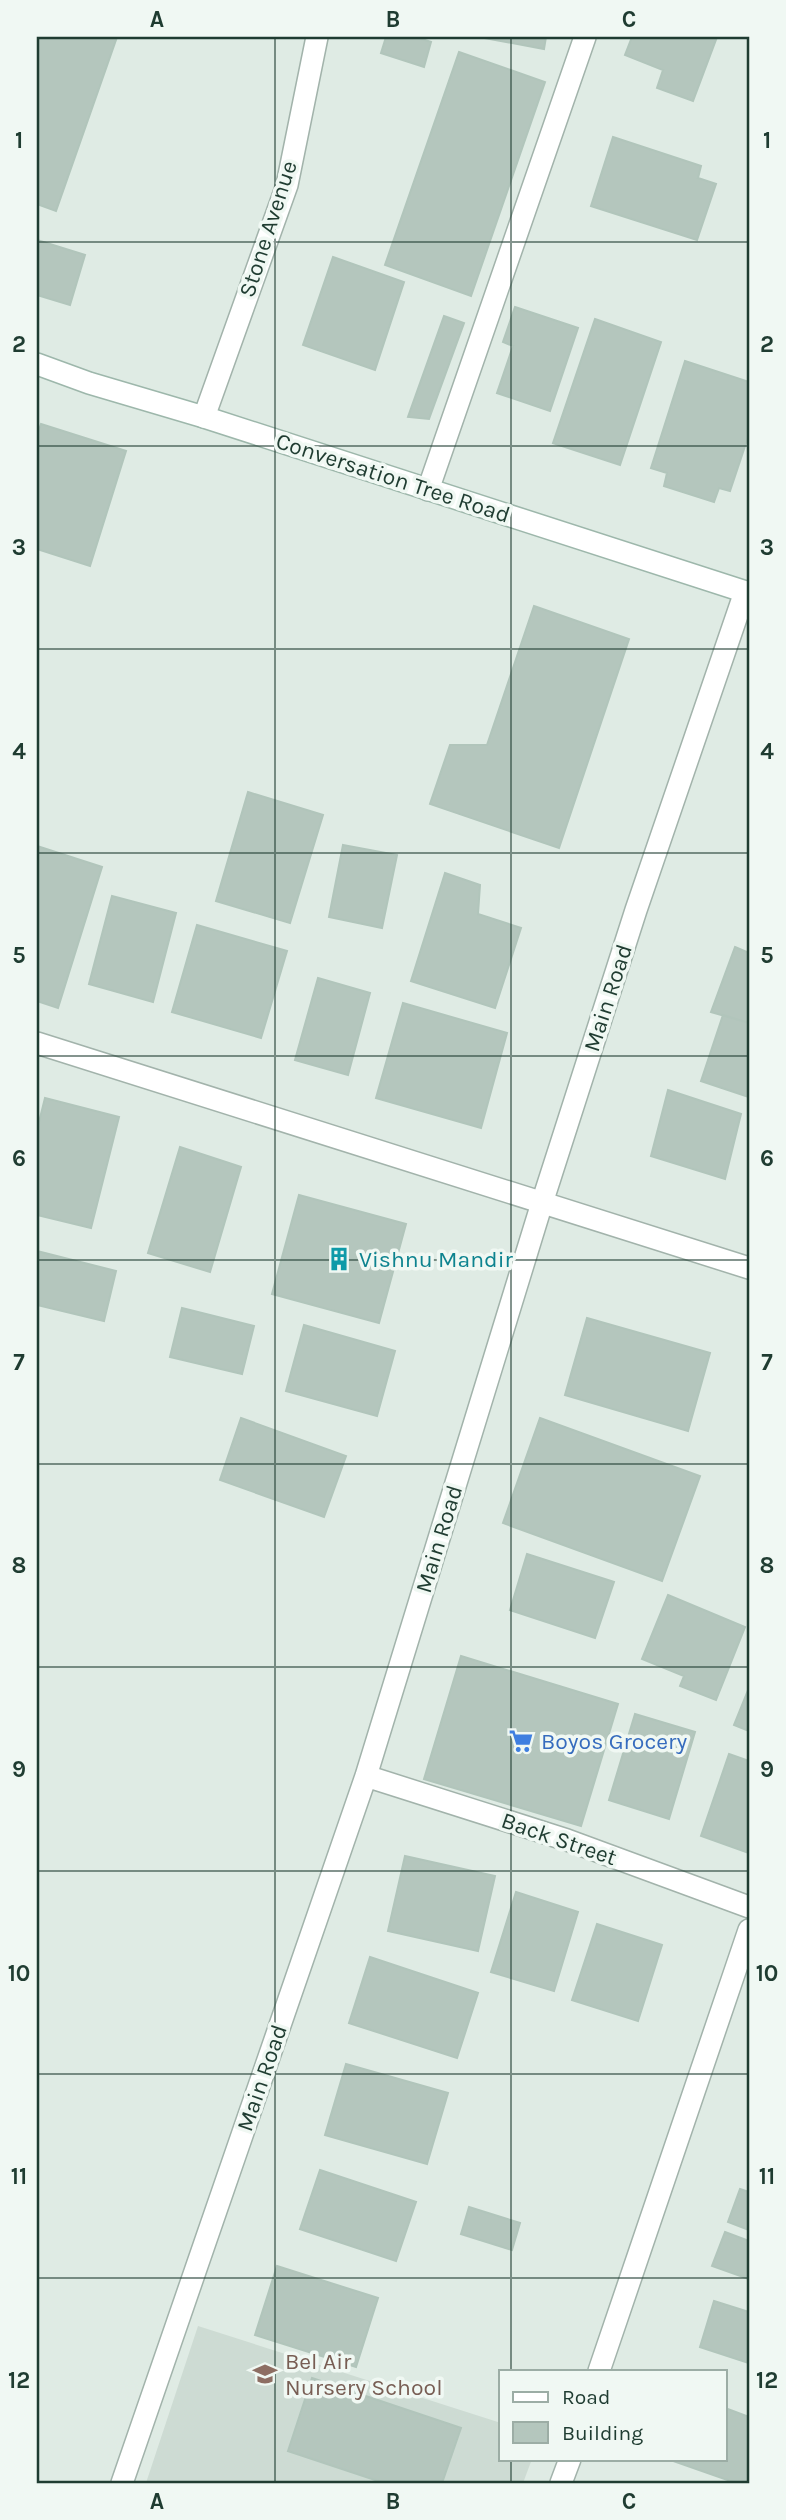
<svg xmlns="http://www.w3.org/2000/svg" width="786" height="2520" font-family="Karla,sans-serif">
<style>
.built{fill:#cddbd3}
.building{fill:#b4c6bd;stroke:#b1c5bb;stroke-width:2}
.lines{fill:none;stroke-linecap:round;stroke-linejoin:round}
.street-casing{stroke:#a2b3ab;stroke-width:24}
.secondary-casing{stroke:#9db7ab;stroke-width:24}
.street{stroke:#fff;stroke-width:21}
.secondary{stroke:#fff;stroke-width:21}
.grid{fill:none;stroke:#1f3c31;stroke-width:2;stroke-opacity:0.55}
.labels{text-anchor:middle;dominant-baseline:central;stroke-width:7;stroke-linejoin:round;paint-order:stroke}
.street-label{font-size:23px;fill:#1f3c31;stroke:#f0f8f3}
.culture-label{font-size:23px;fill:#0d838f;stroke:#f0f8f3;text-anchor:start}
.shop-label{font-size:23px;fill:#366cbe;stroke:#f0f8f3;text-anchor:start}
.education-label{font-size:23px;fill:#785e54;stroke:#f0f8f3;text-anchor:start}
.neatline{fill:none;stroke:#1f3c31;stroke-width:2.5}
.grid-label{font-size:23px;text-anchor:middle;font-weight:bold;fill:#1f3c31}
</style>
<rect width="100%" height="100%" fill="#dfebe4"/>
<path class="built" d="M 198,2326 L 501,2423 L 501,2459 L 532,2459 L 523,2483 L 146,2483 Z"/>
<path class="building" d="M 37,37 L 117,37 L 56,211 L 37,204 Z
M 386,37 L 416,37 L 431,42 L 424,67 L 381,53 Z
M 479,37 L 546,37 L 544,49 Z
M 632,37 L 717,37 L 693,101 L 657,88 L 663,70 L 625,55 Z
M 459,52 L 545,82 L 471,296 L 385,265 Z
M 613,137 L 701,166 L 698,178 L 716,184 L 697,240 L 591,206 Z
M 37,240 L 85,255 L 70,305 L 37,295 Z
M 333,257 L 404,282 L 375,370 L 303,345 Z
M 515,307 L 578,328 L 550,411 L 497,393 L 513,346 L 503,342 Z
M 444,316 L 464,323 L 429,419 L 408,417 Z
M 595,319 L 661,342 L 620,465 L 553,443 Z
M 685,361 L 749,382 L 749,434 L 730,491 L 719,488 L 714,502 L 664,486 L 667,473 L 651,468 Z
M 41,424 L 126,451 L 90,566 L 37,549 L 37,436 Z
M 534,606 L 629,639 L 559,848 L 430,804 L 450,745 L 487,745 Z
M 248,792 L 323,815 L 290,923 L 216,901 Z
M 343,845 L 397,855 L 382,928 L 329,917 Z
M 37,846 L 102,867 L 58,1008 L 37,1001 Z
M 445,873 L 480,885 L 478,914 L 521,928 L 495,1008 L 411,981 Z
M 112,896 L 176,913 L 153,1002 L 89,984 Z
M 197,925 L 287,951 L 261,1038 L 172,1012 Z
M 735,947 L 749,953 L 749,1023 L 711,1012 Z
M 318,978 L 370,993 L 348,1075 L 295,1060 Z
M 403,1003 L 507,1033 L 481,1128 L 376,1098 Z
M 723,1015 L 749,1023 L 749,1097 L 701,1081 Z
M 668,1090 L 741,1114 L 725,1179 L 651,1156 Z
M 45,1098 L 119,1117 L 91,1228 L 37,1215 L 37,1130 Z
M 180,1147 L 241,1167 L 210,1272 L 148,1253 Z
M 299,1195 L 406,1224 L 379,1323 L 272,1294 Z
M 37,1251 L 116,1271 L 104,1321 L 37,1305 Z
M 182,1308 L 254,1326 L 242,1374 L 170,1357 Z
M 587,1318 L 710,1353 L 688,1431 L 565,1395 Z
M 304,1325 L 395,1351 L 377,1416 L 286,1391 Z
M 241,1418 L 346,1456 L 324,1517 L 220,1480 Z
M 540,1418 L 700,1476 L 662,1581 L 503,1523 Z
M 527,1554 L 614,1582 L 595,1638 L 510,1610 Z
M 668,1595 L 745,1627 L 716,1700 L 680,1686 L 684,1676 L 642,1659 Z
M 461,1656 L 618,1704 L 581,1826 L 424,1779 Z
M 749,1688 L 749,1731 L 734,1725 Z
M 635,1714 L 695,1732 L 669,1819 L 609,1800 Z
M 729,1754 L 749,1761 L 749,1853 L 701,1836 Z
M 405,1856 L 495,1876 L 478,1951 L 388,1931 Z
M 516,1892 L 578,1912 L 554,1991 L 491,1972 Z
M 597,1924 L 662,1945 L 638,2021 L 572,2000 Z
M 370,1957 L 478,1993 L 457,2058 L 349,2023 Z
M 346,2064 L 448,2093 L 427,2164 L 325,2135 Z
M 320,2170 L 416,2202 L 396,2261 L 300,2229 Z
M 740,2189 L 749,2192 L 749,2230 L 728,2222 Z
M 469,2207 L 520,2223 L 512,2250 L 461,2234 Z
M 725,2232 L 749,2241 L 749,2279 L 712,2266 Z
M 277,2266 L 378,2298 L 356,2367 L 255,2335 Z
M 714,2301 L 749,2312 L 749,2363 L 700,2347 Z
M 312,2378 L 461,2428 L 442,2483 L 384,2483 L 288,2451 Z
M 725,2408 L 749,2417 L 749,2483 L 736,2483 L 673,2461 L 674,2459 L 725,2459 Z"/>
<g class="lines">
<g class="street-casing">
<path id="street" d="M 204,417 L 287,185 L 317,37
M 428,490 L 585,37
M 37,1043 L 749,1268
M 366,1776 L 567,1840 L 749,1907
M 599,2371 L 749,1930
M 122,2483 L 366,1776 L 542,1203 L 636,910 L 745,592
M 561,2483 L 570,2459"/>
</g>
<g class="secondary-casing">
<path id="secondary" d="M 37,364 L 89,383 L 204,417 L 749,593"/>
</g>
<use href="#street" class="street"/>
<use href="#secondary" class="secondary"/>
</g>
<path class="grid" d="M 275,37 L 275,2483M 511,37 L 511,2371M 37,242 L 749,242M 37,446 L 749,446M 37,649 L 749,649M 37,853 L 749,853M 37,1056 L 749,1056M 37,1260 L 749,1260M 37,1464 L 749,1464M 37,1667 L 749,1667M 37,1871 L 749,1871M 37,2074 L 749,2074M 37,2278 L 749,2278M 511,2459 L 511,2483"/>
<defs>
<g id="building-bare" transform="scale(1.89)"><path d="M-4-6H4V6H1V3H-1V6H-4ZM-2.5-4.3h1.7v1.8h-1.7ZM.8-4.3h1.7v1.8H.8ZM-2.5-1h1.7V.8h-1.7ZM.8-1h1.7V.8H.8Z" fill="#0f9aa8" stroke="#f0f8f3" stroke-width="2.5" paint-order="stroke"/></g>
<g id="supermarket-bare" transform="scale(1.89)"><path d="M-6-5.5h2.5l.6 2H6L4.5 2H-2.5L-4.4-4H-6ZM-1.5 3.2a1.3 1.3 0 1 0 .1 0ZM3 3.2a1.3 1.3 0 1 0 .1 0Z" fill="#3f7fe0" stroke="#f0f8f3" stroke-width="2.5" paint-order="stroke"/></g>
<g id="school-bare" transform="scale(1.89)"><path d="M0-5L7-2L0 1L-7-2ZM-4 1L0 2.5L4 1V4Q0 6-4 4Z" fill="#8d6e63" stroke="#f0f8f3" stroke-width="2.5" paint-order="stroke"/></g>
</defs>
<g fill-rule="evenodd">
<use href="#building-bare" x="339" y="1259"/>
<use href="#supermarket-bare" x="521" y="1741"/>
<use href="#school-bare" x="265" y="2374"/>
</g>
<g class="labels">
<g class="street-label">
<text transform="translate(268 229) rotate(-72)">Stone Avenue</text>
<text transform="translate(393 478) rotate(18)">Conversation Tree Road</text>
<text transform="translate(608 998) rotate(-72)">Main Road</text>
<text transform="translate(439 1539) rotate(-73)">Main Road</text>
<text transform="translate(559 1839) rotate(19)">Back Street</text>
<text transform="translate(262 2078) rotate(-71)">Main Road</text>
</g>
<g class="culture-label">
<text x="359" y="1259">Vishnu Mandir</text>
</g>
<g class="shop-label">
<text x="541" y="1741">Boyos Grocery</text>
</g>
<g class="education-label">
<text x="285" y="2361">Bel Air<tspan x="285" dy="26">Nursery School</tspan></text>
</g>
</g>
<rect width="786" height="2520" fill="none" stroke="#f0f8f3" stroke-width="77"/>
<rect x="499" y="2370" width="228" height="91" fill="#f0f8f3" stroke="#9cada5" stroke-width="2"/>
<rect x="513" y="2392" width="35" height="10" fill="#ffffff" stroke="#9cada5" stroke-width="2"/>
<text x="562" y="2404" font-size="21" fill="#1f3c31">Road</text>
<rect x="513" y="2422" width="35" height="21" fill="#b4c6bd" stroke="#9cada5" stroke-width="2"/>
<text x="562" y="2440" font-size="21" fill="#1f3c31">Building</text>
<rect x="38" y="38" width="710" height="2444" class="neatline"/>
<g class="grid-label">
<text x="157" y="27">A</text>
<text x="393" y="27">B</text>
<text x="629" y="27">C</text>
<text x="19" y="148">1</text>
<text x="767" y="148">1</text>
<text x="19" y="352">2</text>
<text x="767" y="352">2</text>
<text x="19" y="555">3</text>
<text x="767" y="555">3</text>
<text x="19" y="759">4</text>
<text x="767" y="759">4</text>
<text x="19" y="963">5</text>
<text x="767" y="963">5</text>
<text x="19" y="1166">6</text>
<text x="767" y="1166">6</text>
<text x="19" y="1370">7</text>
<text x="767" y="1370">7</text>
<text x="19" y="1573">8</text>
<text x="767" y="1573">8</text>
<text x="19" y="1777">9</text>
<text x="767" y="1777">9</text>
<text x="19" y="1981">10</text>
<text x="767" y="1981">10</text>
<text x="19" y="2184">11</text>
<text x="767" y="2184">11</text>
<text x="19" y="2388">12</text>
<text x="767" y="2388">12</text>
<text x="157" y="2509">A</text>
<text x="393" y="2509">B</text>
<text x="629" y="2509">C</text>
</g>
</svg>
